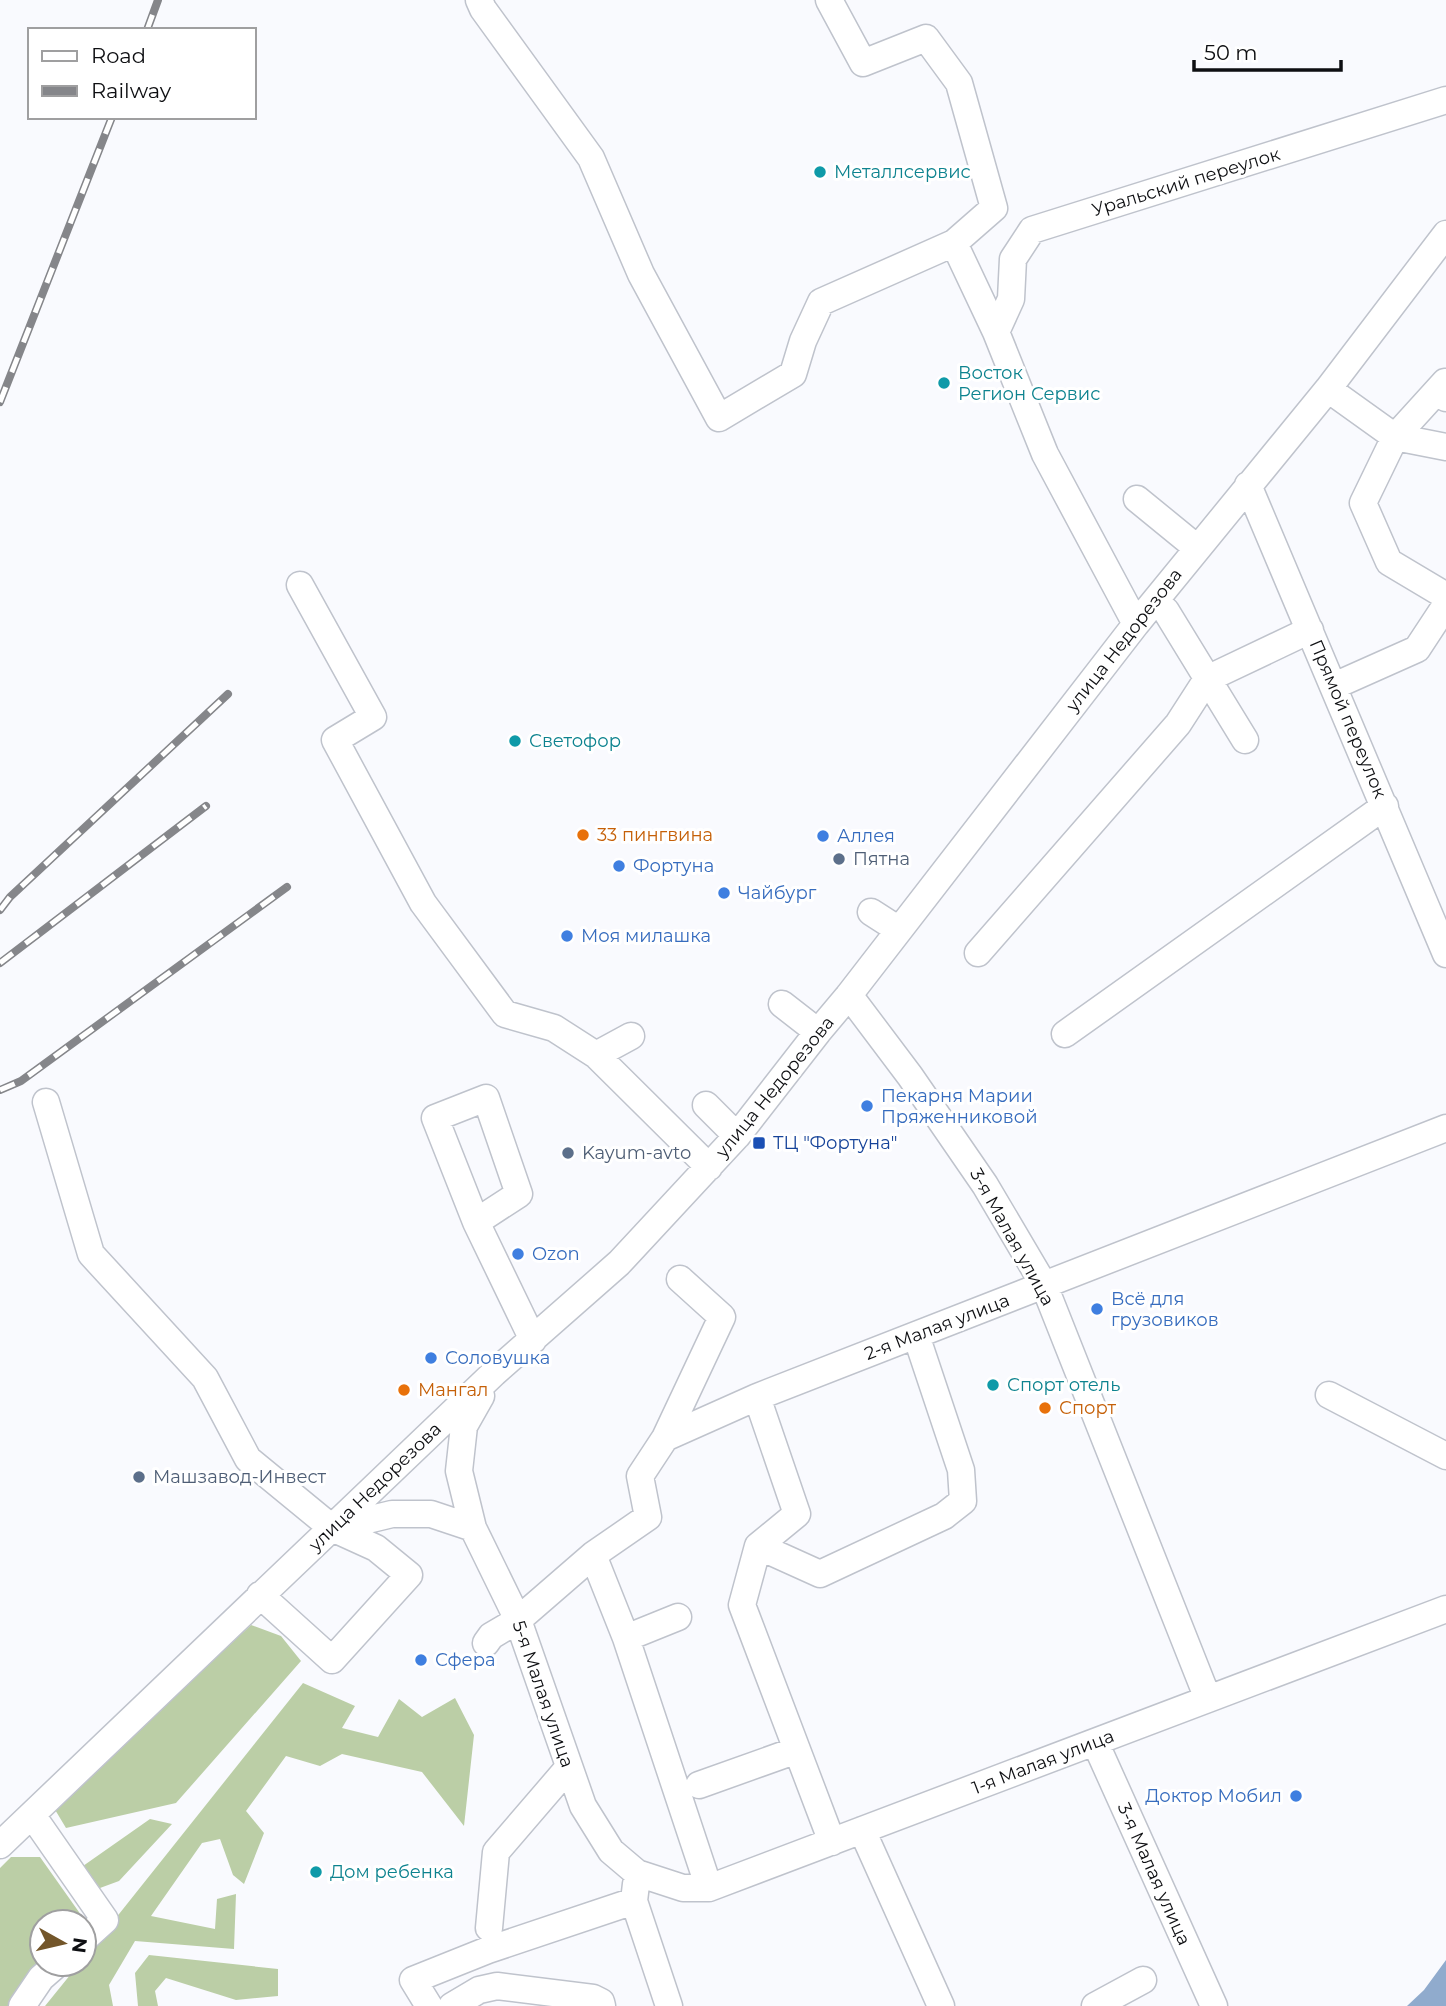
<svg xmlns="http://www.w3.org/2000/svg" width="1446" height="2006" font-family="Montserrat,sans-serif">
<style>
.forest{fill:#bbcea6}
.water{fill:#90abcd}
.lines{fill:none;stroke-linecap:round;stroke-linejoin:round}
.minor-casing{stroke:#bfc3cc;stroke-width:29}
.minor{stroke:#fff;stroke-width:26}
.rail-casing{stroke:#85868a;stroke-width:8}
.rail{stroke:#fff;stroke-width:5;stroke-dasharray:16;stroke-linecap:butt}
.culture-dot{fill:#0f9aa8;stroke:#fff;stroke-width:2.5}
.food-dot{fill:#e8710a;stroke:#fff;stroke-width:2.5}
.shop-dot{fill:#3f7fe0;stroke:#fff;stroke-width:2.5}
.service-dot{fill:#5c6f8a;stroke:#fff;stroke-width:2.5}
.transit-dot{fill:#1a4fb4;stroke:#fff;stroke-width:2.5}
.labels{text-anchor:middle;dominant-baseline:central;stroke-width:6;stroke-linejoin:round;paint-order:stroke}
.culture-label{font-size:18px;fill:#0d838f;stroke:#fff;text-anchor:start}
.street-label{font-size:18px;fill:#0e0f12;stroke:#fff}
.food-label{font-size:18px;fill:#c56008;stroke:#fff;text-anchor:start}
.shop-label{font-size:18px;fill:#366cbe;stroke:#fff;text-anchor:start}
.service-label{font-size:18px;fill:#4e5e75;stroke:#fff;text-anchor:start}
.transit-label{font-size:18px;fill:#164399;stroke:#fff;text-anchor:start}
</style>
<rect width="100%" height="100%" fill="#f9fafe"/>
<path class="forest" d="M 251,1625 L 281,1636 L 301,1661 L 176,1803 L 66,1828 L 54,1808 Z
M 303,1683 L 355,1706 L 342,1728 L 378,1737 L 399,1699 L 422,1717 L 455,1698 L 474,1735 L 464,1826 L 422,1772 L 342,1754 L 320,1766 L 286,1756 L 246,1811 L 264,1833 L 244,1884 L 233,1875 L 220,1839 L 202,1843 L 151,1916 L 215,1929 L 217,1899 L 236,1894 L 234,1949 L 135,1941 L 109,1985 L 113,2006 L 45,2006 L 79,1964 L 84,1964 L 84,1958 Z
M 150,1819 L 172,1824 L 119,1881 L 100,1888 L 83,1866 Z
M 11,1857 L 40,1857 L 86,1922 L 42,1922 L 42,1964 L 13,2006 L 0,2006 L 0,1868 Z
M 149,1955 L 278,1969 L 278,1996 L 236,2000 L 166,1978 L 155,1991 L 158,2006 L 138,2006 L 135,1973 Z"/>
<path class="water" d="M 1446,1960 L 1446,2006 L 1407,2006 L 1424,1990 Z"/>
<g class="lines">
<g class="minor-casing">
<path id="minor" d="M 479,0 L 483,9 L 591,158 L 641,274 L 719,418 L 793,374 L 803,341 L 821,302 L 954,243 L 994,208 L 959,83 L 926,38 L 863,63 L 829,0
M 954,243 L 996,332 L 1045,454 L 1136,624
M 996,332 L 1011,299 L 1013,259 L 1032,230 L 1446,100
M 1328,389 L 1395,437 L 1446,447
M 1446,398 L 1445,382 L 1395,437 L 1363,503 L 1389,562 L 1446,596
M 1248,485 L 1446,954
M 1137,499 L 1197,548
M 300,585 L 373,717 L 335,740 L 423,903 L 505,1014 L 554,1028 L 596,1055 L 631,1036
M 1166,611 L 1245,740
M 1334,686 L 1417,649 L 1446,605
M 871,912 L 899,930
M 978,953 L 1178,724 L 1207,679 L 1310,630
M 849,995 L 910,1076 L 985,1185 L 1044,1285 L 1208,1699
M 782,1004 L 818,1032
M 1065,1034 L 1385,806
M 596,1055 L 709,1167
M 46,1102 L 91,1254 L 205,1378 L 248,1459 L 332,1528 L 376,1548 L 409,1575 L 332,1660 L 260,1595
M 706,1105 L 737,1136
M 476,1222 L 435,1118 L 486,1098 L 519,1194 L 476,1222 L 533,1340
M 1329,1395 L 1446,1456
M 481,1396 L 464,1426 L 459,1471 L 473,1528 L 518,1620 L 583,1806 L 611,1851 L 637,1873 L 683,1888 L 709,1888 L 1446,1609
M 757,1397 L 797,1514 L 758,1546 L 742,1605 L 832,1842
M 665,1438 L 722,1317 L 680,1279
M 334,1528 L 392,1514 L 431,1514 L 473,1528
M 758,1546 L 820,1574 L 944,1516 L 963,1501 L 961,1470 L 916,1335
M 593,1555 L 626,1638 L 709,1888
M 626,1638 L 678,1617
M 486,1643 L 491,1636 L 518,1620 L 593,1555 L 648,1517 L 640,1476 L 665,1438 L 757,1397 L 1446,1128
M 1095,1742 L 1214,2006
M 699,1785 L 797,1750
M 32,1815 L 105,1920 L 84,1939
M 862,1830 L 941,2006
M 0,1845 L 494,1373 L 619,1263 L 737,1136 L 818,1032 L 849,995 L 1136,624 L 1328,389 L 1446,234
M 636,1884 L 634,1901 L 669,2006
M 489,1928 L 496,1852 L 569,1767
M 22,2006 L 41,1978 L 57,1964
M 429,2006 L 413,1980 L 488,1950 L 634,1901
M 452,2006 L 479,1990 L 497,1986 L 593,1998 L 601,2002 L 602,2006
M 1095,2006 L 1143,1980"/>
</g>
<use href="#minor" class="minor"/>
<g class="rail-casing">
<path id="rail" d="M 147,30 L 158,0
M 0,402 L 112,117
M 0,910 L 10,897 L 228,694
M 0,963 L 206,806
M 0,1090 L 21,1081 L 287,887"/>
</g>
<use href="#rail" class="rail"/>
</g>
<g class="culture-dot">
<circle cx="820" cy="172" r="7"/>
<circle cx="944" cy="383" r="7"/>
<circle cx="515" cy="741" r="7"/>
<circle cx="993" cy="1385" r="7"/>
<circle cx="316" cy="1872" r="7"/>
</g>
<g class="food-dot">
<circle cx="583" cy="835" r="7"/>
<circle cx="404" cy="1390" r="7"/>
<circle cx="1045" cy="1408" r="7"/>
</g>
<g class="shop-dot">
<circle cx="823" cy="836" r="7"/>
<circle cx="619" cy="866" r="7"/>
<circle cx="724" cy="893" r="7"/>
<circle cx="567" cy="936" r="7"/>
<circle cx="867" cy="1106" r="7"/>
<circle cx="518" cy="1254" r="7"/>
<circle cx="1097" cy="1309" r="7"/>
<circle cx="431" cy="1358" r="7"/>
<circle cx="421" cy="1660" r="7"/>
<circle cx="1296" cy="1796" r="7"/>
</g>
<g class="service-dot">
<circle cx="839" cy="859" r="7"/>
<circle cx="568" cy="1153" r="7"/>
<circle cx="139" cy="1477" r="7"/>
</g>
<rect class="transit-dot" x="752" y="1136" width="14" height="14" rx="3.5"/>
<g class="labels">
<g class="culture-label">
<text x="834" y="172">Металлсервис</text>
<text x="958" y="373">Восток<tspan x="958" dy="21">Регион Сервис</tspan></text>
<text x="529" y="741">Светофор</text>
<text x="1007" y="1385">Спорт отель</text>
<text x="330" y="1872">Дом ребенка</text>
</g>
<g class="street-label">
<text transform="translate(1186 182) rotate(-17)">Уральский переулок</text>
<text transform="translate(1124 640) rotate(-52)">улица Недорезова</text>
<text transform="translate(1348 719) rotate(67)">Прямой переулок</text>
<text transform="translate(775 1087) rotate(-51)">улица Недорезова</text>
<text transform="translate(1012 1237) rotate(61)">3-я Малая улица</text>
<text transform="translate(937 1327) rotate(-21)">2-я Малая улица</text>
<text transform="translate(375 1487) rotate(-44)">улица Недорезова</text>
<text transform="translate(543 1694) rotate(71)">5-я Малая улица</text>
<text transform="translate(1043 1762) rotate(-21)">1-я Малая улица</text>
<text transform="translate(1154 1874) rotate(66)">3-я Малая улица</text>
</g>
<g class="food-label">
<text x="597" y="835">33 пингвина</text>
<text x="418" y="1390">Мангал</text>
<text x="1059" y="1408">Спорт</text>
</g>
<g class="shop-label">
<text x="837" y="836">Аллея</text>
<text x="633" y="866">Фортуна</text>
<text x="738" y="893">Чайбург</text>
<text x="581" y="936">Моя милашка</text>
<text x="881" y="1096">Пекарня Марии<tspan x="881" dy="21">Пряженниковой</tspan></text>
<text x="532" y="1254">Ozon</text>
<text x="1111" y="1299">Всё для<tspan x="1111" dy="21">грузовиков</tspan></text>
<text x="445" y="1358">Соловушка</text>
<text x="435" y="1660">Сфера</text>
<text x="1282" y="1796" text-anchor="end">Доктор Мобил</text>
</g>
<g class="service-label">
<text x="853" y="859">Пятна</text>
<text x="582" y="1153">Kayum-avto</text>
<text x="153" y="1477">Машзавод-Инвест</text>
</g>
<g class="transit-label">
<text x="773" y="1143">ТЦ "Фортуна"</text>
</g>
</g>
<rect x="28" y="28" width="228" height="91" fill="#ffffff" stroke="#9f9fa0" stroke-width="2"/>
<rect x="42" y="51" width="35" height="10" fill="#ffffff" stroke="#9f9fa0" stroke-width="2"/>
<text x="91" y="63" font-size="21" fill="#0e0f12">Road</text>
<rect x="42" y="86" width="35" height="10" fill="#85868a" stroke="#9f9fa0" stroke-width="2"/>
<text x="91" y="98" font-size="21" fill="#0e0f12">Railway</text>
<g transform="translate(63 1943) rotate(98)"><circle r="33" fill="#ffffff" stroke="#9f9fa0" stroke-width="2"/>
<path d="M0-5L12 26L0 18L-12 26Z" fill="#73562a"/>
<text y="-10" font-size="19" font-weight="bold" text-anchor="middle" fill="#0e0f12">N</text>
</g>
<path d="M1194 60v10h147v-10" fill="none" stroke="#0e0f12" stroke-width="3.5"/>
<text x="1204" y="60" font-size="21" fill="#0e0f12" stroke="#ffffff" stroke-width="5" paint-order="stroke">50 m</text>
</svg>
